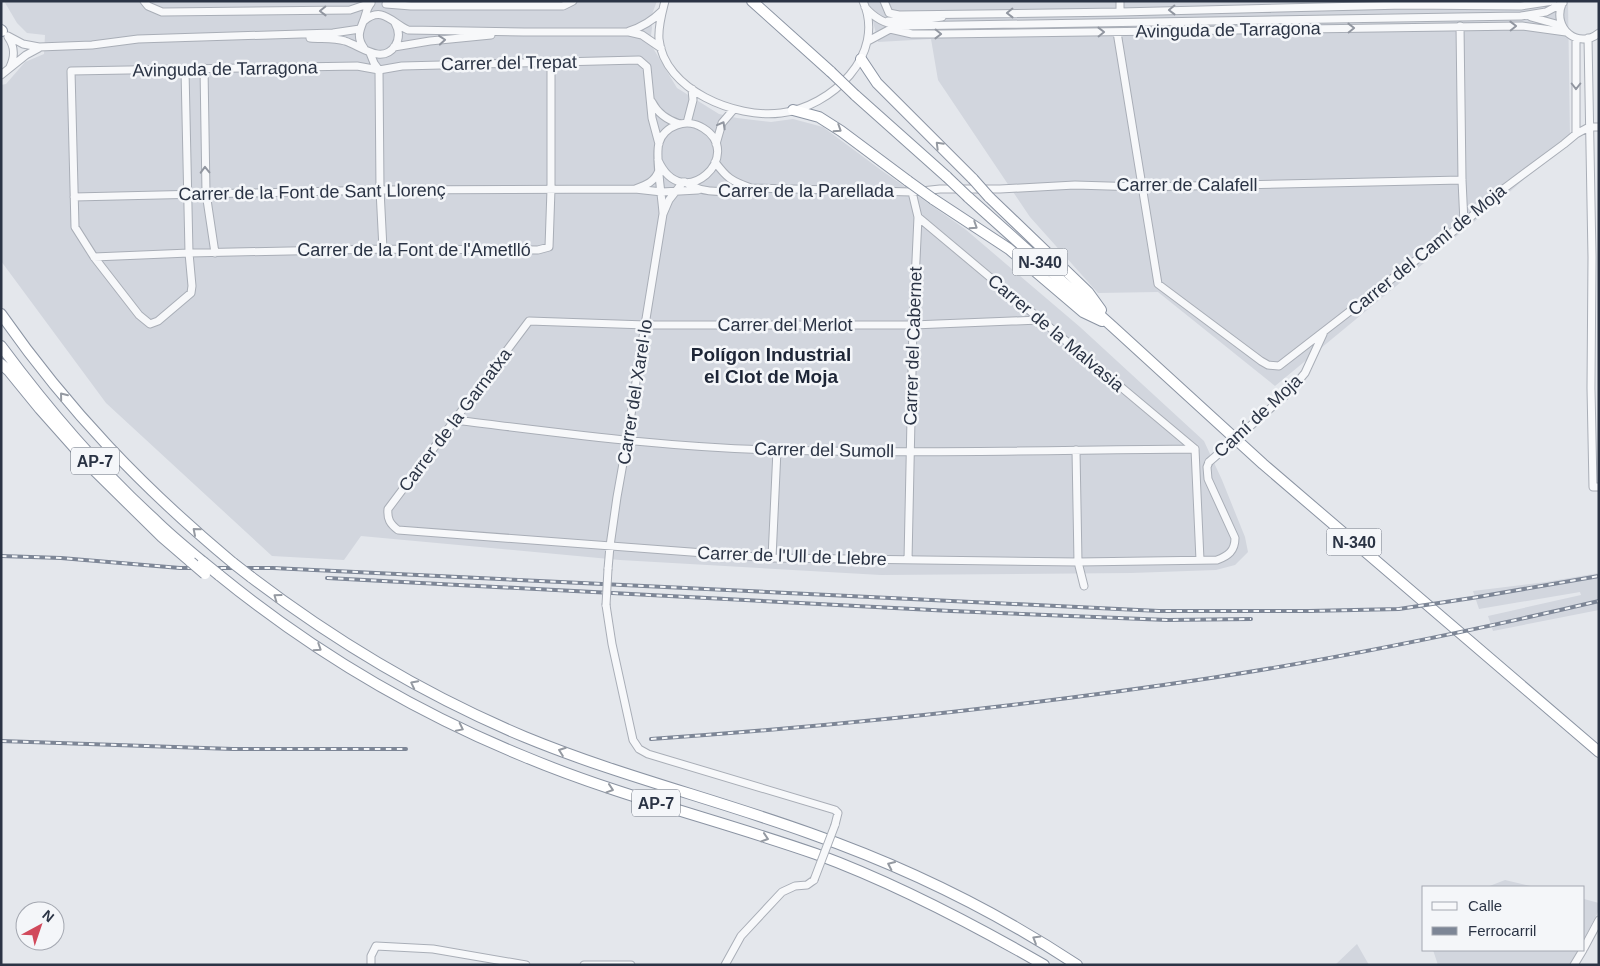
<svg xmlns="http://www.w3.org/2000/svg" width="1600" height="966" font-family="Arial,sans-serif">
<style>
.built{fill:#d2d6de}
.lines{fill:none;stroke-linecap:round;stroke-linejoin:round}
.minor-casing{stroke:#a9aeb7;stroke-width:9}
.highway-casing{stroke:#8b94a3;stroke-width:12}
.minor{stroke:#f7f8fa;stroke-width:7}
.highway{stroke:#fff;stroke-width:10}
.rail-casing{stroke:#7d8696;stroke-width:4}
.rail{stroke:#f4f6f9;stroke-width:2;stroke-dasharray:5.5;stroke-linecap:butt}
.minor-bridge-casing{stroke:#a9aeb7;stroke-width:9;stroke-linecap:butt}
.highway-bridge-casing{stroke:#8b94a3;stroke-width:12;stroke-linecap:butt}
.minor-bridge{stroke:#f7f8fa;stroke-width:7}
.highway-bridge{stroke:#fff;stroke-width:10}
.oneway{stroke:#9196a0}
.oneway2{stroke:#959aa2}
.labels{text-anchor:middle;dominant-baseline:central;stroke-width:5;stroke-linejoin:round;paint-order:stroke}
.shield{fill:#f4f6f9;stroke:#676e7b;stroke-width:1}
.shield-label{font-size:16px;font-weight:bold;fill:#2b3445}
.street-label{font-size:18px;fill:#2b3445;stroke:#f4f6f9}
.neighbourhood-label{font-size:19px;font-weight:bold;fill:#1d2536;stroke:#f4f6f9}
</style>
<rect width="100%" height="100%" fill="#e4e7ec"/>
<path class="built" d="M 4,1 L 657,1 L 651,17 L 652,28 L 650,43 L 677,88 L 719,114 L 737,118 L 771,122 L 793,119 L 823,127 L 881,170 L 965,229 L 1080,327 L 1204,441 L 1222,480 L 1245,537 L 1248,552 L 1235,565 L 1216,570 L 1131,573 L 881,575 L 620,560 L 361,536 L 344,560 L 272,556 L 106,403 L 1,261 L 1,85 L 6,84 L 25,62 L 44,54 L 45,35 L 27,33 L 17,23 Z
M 868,1 L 1568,1 L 1570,138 L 1504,197 L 1275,386 L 1158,292 L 1098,293 L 1030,217 L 938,80 L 931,39 L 878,42 Z
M 1599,573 L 1599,610 L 1493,631 L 1488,616 L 1581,595 L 1580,592 L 1479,609 L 1473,591 L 1546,582 Z
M 1505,880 L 1535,887 L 1487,887 Z
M 1584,899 L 1599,903 L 1599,910 L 1584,940 Z
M 1357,944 L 1369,965 L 1335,965 Z
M 1433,950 L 1579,950 L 1574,961 L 1577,965 L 1438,965 Z"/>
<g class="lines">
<g class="minor-casing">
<path id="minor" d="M 144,1 L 148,6 L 162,12 L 350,10 L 371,3
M 665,1 C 662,13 658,26 659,39 C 664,90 736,119 781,113 C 831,107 887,55 863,1
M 884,1 L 889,13 L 899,15 L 1120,12 L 1405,5 L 1521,6 L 1553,1
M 386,4 L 411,6 L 563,6 L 573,1
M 1562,4 C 1552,28 1578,50 1599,33
M 865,7 C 874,18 885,24 900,26 L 1521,16 L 1546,12 L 1563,3
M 1120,12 L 1120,1
M 1531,17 L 1556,24 L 1563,28
M 364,21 C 382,5 392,23 408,30 L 524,32 L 629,32 L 642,35 L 661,48
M 888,21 L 920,20 L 942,17
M 1460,26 L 1462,180 L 1464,223
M 890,29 L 912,34 L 940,34 L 1522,26 L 1566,32
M 629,31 C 643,27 652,21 662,11
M 1117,32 L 1158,284 L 1261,361 L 1268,365 L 1279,366 L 1464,223 L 1498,193 L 1564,144 L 1576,134 L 1589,127 L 1599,127
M 8,36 L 23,44 L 39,47 L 92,45 L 138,39 L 333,33 L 360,29
M 8,37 C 15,47 15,56 10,67
M 310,38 C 322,39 334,38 345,41 C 361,46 382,65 395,46 C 400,38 399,30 395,23
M 1588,38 L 1592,257 L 1591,388 L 1593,487 L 1599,487
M 868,41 L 894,27
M 394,47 L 430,41 L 491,35
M 364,48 C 357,38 359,32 363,22 C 366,15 366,9 371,3
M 370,53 L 374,63 L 379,70
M 204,68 L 206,193 L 215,253
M 185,70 L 189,253 L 192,286 L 191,293 L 158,321 L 150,324 L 139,315 L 94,257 L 75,227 L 71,71 L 357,66 L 379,70 L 402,66 L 639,60 L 647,67 L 652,118 L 659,144
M 379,70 L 380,190 L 383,249
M 1,75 L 26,55 L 39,48
M 652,102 C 658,114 667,120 680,124
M 687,123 L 693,100 L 692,89
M 1576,134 L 1576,38
M 716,144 L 722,123 L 734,109
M 658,160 C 683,216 746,154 703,128 C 695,123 685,122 677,125 C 668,128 661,135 659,143 C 655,156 662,197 663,213
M 715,162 C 727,178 731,181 751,188
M 685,182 C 702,195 731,192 751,188 L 912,192 L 940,189 L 1000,189 L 1075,185 L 1141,187 L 1462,180
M 635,189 C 646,185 655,182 659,170
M 74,197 L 380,190 L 635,189 L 662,192 L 698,190
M 918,217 L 1195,449
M 94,257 L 189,253 L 383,249 L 538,250 L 549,247 L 551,189 L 551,63
M 1040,320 L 913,325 L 646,325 L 529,321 L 388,509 C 387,519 390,524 398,530 L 772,558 L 1078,562 L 1217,560 C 1228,556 1235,551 1235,538 L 1208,479 L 1207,467 L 1209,462
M 454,420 C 562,433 669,448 778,450 C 917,454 1056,450 1195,449
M 1248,428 L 1289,392 L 1305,373 L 1323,334
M 1195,449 L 1200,560
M 1076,450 L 1078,562 L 1084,586
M 772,558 L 777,450
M 908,560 L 913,325 L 918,217 L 912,192
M 608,569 L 610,546 L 617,497 L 627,441 L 639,362 L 663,214 L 669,200 L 683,182
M 606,605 L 612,644 L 633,740 L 639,749 L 648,754 L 835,810 L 838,813 L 835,825
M 1584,948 L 1599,920
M 371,965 L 371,956 L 376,946 L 433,949 L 526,965
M 584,965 L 631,965
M 725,965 L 741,936 L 782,892 L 795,886 L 807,885 L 814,880
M 1574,965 L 1583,950"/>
</g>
<g class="highway-casing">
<path id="highway" d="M 752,1 L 831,72
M 1,30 L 2,31
M 861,59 L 877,83 L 973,179
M 855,95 L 947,177
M 793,110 L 819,117 L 841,131 L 908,181
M 968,197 L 1113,327 L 1263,464 L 1599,752
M 989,197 L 1088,292 L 1101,310
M 933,199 L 1009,249 L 1083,312 L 1102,321
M 1,314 C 68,410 143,488 233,563
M 1,346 C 47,408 97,467 154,519 C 169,534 186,548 203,562
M 1,364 L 9,371 L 40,409 L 96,472 L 162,537 L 191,562
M 219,575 C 311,650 413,711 523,756 C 618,796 719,820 816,854 C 895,883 971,923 1044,965
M 251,577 C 335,641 427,696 525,737 C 617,775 715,799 809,833 C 903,866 994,910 1077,965"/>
</g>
<use href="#minor" class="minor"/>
<use href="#highway" class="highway"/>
<g class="rail-casing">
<path id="rail" d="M 1,556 L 61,558 L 180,568 L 273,568 L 1159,611 L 1309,611 L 1399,609 L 1472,598 L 1599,576
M 327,578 L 951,611 L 1167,620 L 1251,619
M 651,739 C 839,726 1026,706 1211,678 C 1341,658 1471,631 1599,601
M 1,741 L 233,749 L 406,749"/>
</g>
<use href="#rail" class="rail"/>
<g class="minor-bridge-casing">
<path id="minor-bridge" d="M 1209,462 L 1248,428
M 606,605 L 608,569
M 814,880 L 835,825"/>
</g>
<g class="highway-bridge-casing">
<path id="highway-bridge" d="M 831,72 L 855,95
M 947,177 L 968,197
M 973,179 L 989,197
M 908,181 L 933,199
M 191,562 L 205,574
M 203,562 L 219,575
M 233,563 L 251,577"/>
</g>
<use href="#minor-bridge" class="minor-bridge"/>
<use href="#highway-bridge" class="highway-bridge"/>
</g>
<defs><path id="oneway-chevron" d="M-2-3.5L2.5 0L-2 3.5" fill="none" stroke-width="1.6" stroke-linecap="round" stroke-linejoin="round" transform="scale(1.25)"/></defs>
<g class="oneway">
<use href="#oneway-chevron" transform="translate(1172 10) rotate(179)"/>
<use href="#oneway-chevron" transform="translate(323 11) rotate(179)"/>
<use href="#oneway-chevron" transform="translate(1010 13) rotate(179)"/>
<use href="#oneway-chevron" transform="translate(1513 26) rotate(-1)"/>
<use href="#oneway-chevron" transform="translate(1351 28) rotate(-1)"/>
<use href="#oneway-chevron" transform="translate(1101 32) rotate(-1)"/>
<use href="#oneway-chevron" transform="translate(938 34) rotate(1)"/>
<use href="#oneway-chevron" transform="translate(442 40) rotate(-5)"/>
<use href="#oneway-chevron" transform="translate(1576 86) rotate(90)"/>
<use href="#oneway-chevron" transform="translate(722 125) rotate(-61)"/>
<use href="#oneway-chevron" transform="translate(205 170) rotate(-91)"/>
</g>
<g class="oneway2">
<use href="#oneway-chevron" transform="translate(838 129) rotate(33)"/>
<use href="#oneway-chevron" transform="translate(939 145) rotate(-135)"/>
<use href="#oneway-chevron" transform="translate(974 226) rotate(33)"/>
<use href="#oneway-chevron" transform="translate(63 396) rotate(-129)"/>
<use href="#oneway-chevron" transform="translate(196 531) rotate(-139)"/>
<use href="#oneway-chevron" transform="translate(277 597) rotate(-144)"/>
<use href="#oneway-chevron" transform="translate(318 648) rotate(33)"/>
<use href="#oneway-chevron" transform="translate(414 684) rotate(-153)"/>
<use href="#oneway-chevron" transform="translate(460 728) rotate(26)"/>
<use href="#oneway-chevron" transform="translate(562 751) rotate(-160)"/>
<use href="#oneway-chevron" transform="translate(610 789) rotate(18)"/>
<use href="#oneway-chevron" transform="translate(765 838) rotate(18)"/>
<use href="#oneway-chevron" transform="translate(891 865) rotate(-155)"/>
<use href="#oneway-chevron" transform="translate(1036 939) rotate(-149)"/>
</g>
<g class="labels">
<g class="shield">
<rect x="1012.5" y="248.5" width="55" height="27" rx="4"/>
<rect x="71" y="447.5" width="48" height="27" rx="4"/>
<rect x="1326.5" y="528.5" width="55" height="27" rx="4"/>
<rect x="632" y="789.5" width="48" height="27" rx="4"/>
</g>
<g class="shield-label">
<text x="1040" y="262">N-340</text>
<text x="95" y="461">AP-7</text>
<text x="1354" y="542">N-340</text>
<text x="656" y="803">AP-7</text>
</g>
<g class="street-label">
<text transform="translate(1228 30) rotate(-1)">Avinguda de Tarragona</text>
<text transform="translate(509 63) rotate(-1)">Carrer del Trepat</text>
<text transform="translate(225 69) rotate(-1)">Avinguda de Tarragona</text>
<text x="1187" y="185">Carrer de Calafell</text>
<text x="806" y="191">Carrer de la Parellada</text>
<text transform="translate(312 192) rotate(-1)">Carrer de la Font de Sant Llorenç</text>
<text x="414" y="250">Carrer de la Font de l'Ametlló</text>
<text transform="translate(1427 250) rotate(-39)">Carrer del Camí de Moja</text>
<text x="785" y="325">Carrer del Merlot</text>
<text transform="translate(1056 333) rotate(40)">Carrer de la Malvasia</text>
<text transform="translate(913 346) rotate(-88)">Carrer del Cabernet</text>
<text transform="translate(635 392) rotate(-81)">Carrer del Xarel·lo</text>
<text transform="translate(1258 416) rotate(-43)">Camí de Moja</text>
<text transform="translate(455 420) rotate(-53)">Carrer de la Garnatxa</text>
<text transform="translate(824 450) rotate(1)">Carrer del Sumoll</text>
<text transform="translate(792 556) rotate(2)">Carrer de l'Ull de Llebre</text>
</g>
<g class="neighbourhood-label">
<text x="771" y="354">Polígon Industrial<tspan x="771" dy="22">el Clot de Moja</tspan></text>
</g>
</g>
<rect width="1600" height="966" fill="none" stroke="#2b3445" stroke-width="5"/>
<rect x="1422" y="886" width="162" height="65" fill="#f4f6f9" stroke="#a4a8b1"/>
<rect x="1432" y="902" width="25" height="8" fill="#f7f8fa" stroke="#a4a8b1"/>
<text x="1468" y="911" font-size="15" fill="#2b3445">Calle</text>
<rect x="1432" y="927" width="25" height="8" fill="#7d8696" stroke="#a4a8b1"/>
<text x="1468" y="936" font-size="15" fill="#2b3445">Ferrocarril</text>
<g transform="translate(40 926) rotate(40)"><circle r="24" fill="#f4f6f9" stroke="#a4a8b1"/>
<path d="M0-4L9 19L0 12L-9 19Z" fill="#d1495b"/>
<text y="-8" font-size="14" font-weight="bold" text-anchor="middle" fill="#2b3445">N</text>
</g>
</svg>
